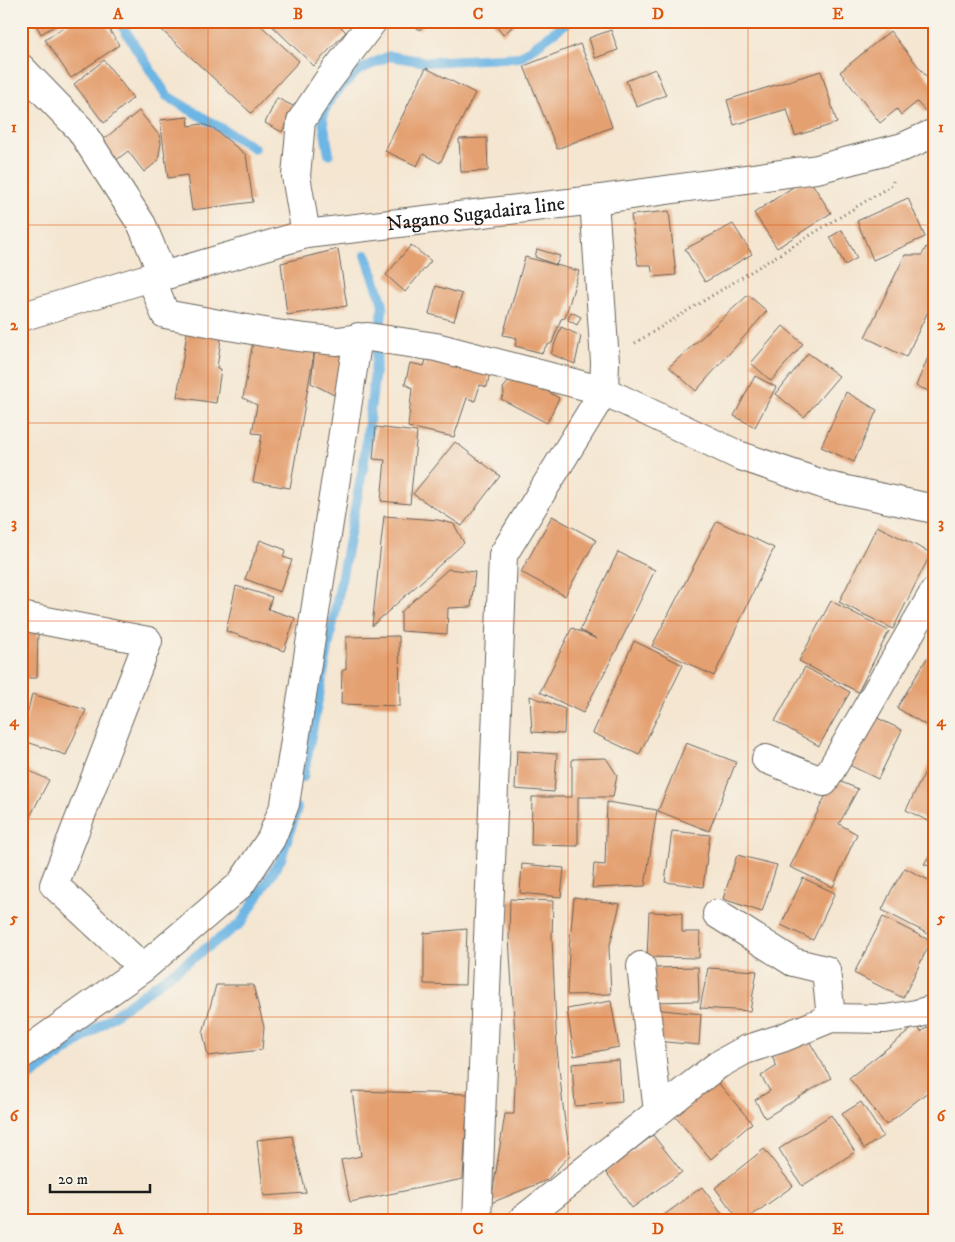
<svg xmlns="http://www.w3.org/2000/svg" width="955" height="1242" font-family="'IM FELL DW Pica',serif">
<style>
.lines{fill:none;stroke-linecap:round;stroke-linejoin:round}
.stream{stroke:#6cb5e4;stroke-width:10}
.building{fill:#e4a071}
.minor-casing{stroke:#68635b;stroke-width:30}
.major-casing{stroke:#68635b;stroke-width:30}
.path{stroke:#68635b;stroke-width:3;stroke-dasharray:1 4;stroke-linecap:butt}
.minor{stroke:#fff;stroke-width:28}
.major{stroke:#fff;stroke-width:28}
.grid{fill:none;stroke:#de560d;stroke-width:1;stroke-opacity:0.55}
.labels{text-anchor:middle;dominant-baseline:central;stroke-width:4;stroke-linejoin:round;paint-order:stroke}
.street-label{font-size:20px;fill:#1c1c1c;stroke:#f7f3e8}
.neatline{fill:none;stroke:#de560d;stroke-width:2}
.grid-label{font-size:16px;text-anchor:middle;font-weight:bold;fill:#de560d}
</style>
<rect width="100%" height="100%" fill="#f7f3e8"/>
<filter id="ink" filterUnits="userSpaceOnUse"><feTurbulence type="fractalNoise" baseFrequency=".02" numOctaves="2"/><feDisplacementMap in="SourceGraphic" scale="10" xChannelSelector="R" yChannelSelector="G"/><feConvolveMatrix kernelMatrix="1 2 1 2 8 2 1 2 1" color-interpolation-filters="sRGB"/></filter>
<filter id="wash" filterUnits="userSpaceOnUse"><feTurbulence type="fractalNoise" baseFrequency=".0096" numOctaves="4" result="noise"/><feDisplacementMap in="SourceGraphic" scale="20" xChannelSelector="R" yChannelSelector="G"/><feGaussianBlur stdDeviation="1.12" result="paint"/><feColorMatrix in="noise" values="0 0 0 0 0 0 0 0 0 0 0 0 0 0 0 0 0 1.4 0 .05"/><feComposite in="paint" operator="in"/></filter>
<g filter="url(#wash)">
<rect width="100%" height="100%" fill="#f4e6d1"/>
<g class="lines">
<path class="stream" d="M 119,21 L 167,96 L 254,148
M 329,154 L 322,115 L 331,97 L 357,71 L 389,56 L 426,62 L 520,57 L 569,21
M 303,777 L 364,462 L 383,304 L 366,255
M 21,1083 L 241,923 L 281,859 L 297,808"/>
</g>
<g id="blocks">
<path class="building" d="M 34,21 L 63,21 L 41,34 Z
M 72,21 L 96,21 L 98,23 L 105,23 L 119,45 L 71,78 L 45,40 Z
M 152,21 L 256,21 L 299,61 L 251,113 Z
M 267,21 L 335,21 L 346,32 L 314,66 Z
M 407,21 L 426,21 L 420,30 Z
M 492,21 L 519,21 L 503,35 Z
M 611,30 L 618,50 L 595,58 L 589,38 Z
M 890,31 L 934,86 L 934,105 L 926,112 L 917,102 L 901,115 L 897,109 L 880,123 L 840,72 Z
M 580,44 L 597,83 L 612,127 L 557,149 L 524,66 Z
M 104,60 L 133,98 L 104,123 L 74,84 Z
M 426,68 L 475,93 L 440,163 L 423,154 L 417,166 L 385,151 Z
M 655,69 L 666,95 L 637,107 L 626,81 Z
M 821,71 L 837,123 L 795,136 L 787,109 L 734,125 L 727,100 Z
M 277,98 L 295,107 L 282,132 L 265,123 Z
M 139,111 L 159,135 L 161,143 L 158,161 L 144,172 L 128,151 L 114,162 L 99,143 Z
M 188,117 L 189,126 L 202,124 L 213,128 L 246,155 L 253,202 L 192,210 L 187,175 L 168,178 L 160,120 Z
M 487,138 L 488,171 L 461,172 L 459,139 Z
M 808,177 L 831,213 L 777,248 L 754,213 Z
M 908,198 L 925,237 L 873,260 L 857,221 Z
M 669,211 L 676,275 L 653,277 L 651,265 L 638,265 L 631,215 Z
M 733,224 L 752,254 L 705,282 L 685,249 Z
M 842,230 L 857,258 L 845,265 L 830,237 Z
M 411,245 L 431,261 L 405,292 L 386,275 Z
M 926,247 L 934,251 L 934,299 L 906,357 L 865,337 L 905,255 L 922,255 Z
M 338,249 L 347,306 L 287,315 L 281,263 Z
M 537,249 L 560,256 L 556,265 L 579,271 L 565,318 L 561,319 L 552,343 L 546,346 L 542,353 L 515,346 L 517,338 L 503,335 L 525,257 L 556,265 L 535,257 Z
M 436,286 L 462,294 L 454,321 L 429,314 Z
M 748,295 L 767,311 L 696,391 L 669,367 Z
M 571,312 L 581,317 L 577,325 L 568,320 Z
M 188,326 L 222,331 L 217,368 L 221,369 L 216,403 L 177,397 Z
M 783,326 L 803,344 L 771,381 L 751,363 Z
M 561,327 L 581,336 L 575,364 L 551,354 Z
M 255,330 L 351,338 L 336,396 L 311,383 L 315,348 L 290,488 L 253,482 L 262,434 L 252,433 L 257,405 L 243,398 Z
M 934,343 L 934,393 L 916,386 Z
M 808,353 L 839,376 L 804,417 L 776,394 Z
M 428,354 L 491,367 L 487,387 L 480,385 L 475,401 L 467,398 L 454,437 L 408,427 L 412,388 L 405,384 L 410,363 L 424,366 Z
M 521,376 L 559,398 L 547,423 L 501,399 L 504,394 L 503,388 L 511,379 Z
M 755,376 L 776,387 L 755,427 L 734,416 Z
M 846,392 L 877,410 L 854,462 L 821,447 Z
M 376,427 L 417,432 L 410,504 L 381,501 L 385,460 L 373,459 Z
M 455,442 L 500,476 L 462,526 L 413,494 Z
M 384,516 L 438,520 L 454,524 L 464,543 L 372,626 Z
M 552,516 L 596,540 L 565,596 L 521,572 Z
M 717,521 L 774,548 L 714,676 L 652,646 Z
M 877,526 L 931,553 L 893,629 L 839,602 Z
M 260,540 L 286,550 L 283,557 L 292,560 L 280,592 L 245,579 Z
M 618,552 L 655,570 L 617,649 L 583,713 L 540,692 L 572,628 L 597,639 L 580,630 Z
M 448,569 L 475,572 L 471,607 L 448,608 L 447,634 L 401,631 L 401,612 Z
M 236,586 L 272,597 L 268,609 L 295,618 L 284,651 L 226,631 Z
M 831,601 L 889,631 L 858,692 L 799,661 Z
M 21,629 L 38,629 L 37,678 L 21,678 Z
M 399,636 L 400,706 L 341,704 L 342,671 L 346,669 L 346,637 Z
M 634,641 L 683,665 L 639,755 L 593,733 Z
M 927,658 L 934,662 L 934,730 L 897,708 Z
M 805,667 L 850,692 L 819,746 L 775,721 Z
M 32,694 L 86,710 L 66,755 L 21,740 Z
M 530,696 L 565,709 L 564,734 L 532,732 Z
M 867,713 L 902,730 L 878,779 L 843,762 Z
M 686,743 L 736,762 L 709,831 L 658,811 Z
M 517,751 L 557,754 L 554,792 L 515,789 Z
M 934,754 L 934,824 L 906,810 Z
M 606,758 L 617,775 L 613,797 L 578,797 L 578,846 L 531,845 L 532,797 L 572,797 L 572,759 Z
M 21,767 L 49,780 L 21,834 Z
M 834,779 L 858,789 L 839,824 L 857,834 L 833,887 L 790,867 Z
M 607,802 L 657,810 L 645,886 L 592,888 L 594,864 L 605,865 Z
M 672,831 L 710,835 L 703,887 L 665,882 Z
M 934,849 L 934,868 L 924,864 Z
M 737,855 L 777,865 L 762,912 L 723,899 Z
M 522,864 L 564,868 L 561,897 L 520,893 Z
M 905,868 L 934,883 L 934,937 L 882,910 L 892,889 Z
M 803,878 L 835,893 L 813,940 L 781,925 Z
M 574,897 L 620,904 L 609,949 L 611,994 L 567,995 L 569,950 Z
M 510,899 L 553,901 L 552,938 L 557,1049 L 564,1115 L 570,1155 L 547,1180 L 491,1203 L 505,1114 L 514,1114 L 516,1052 L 509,937 Z
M 649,912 L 682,913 L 682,932 L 700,932 L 699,958 L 647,957 Z
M 883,917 L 931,941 L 903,998 L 854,973 Z
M 467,929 L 465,985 L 424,984 L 424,933 Z
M 698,967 L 699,1001 L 653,1002 L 652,968 Z
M 708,968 L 757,971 L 750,1011 L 700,1008 Z
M 216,985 L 253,985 L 264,1027 L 262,1050 L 208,1056 L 203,1033 Z
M 611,1001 L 619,1047 L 574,1056 L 567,1009 Z
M 653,1009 L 701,1014 L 699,1045 L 655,1041 Z
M 934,1023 L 934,1087 L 886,1125 L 849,1078 L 917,1025 L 921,1032 Z
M 806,1036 L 831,1078 L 765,1118 L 755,1100 L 770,1091 L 761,1076 L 777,1066 L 772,1057 Z
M 619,1060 L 622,1102 L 575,1106 L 572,1064 Z
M 715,1079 L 752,1123 L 711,1159 L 674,1115 Z
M 352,1091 L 468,1094 L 463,1179 L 350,1202 L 341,1160 L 361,1156 Z
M 861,1102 L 883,1136 L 864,1149 L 842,1114 Z
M 831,1115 L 855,1152 L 802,1186 L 779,1149 Z
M 653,1135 L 682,1172 L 632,1208 L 606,1172 Z
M 292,1136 L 306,1193 L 264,1196 L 257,1140 Z
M 764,1149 L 793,1186 L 744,1221 L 740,1221 L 715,1188 Z
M 702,1187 L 727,1221 L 656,1221 Z"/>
</g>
</g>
<g filter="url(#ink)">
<use href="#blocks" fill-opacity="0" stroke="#68635b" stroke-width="1"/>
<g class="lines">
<g class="minor-casing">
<path id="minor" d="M 21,68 L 80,129 L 142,225 L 163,276
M 306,234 L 296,176 L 301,121 L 327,82 L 373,21
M 151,277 L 165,314 C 222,324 279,337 337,341 C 347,341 357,337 368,337 L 436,347 L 604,391 L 738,455 L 828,486 L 934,509
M 21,616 L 148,641 L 54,885 L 143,968
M 766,759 L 824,782 L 934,592
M 717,914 L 793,962 L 826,970 L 831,1018
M 641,966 L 658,1112
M 21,1055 L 143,968 L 240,885 L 271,839 L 285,804 L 358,337
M 477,1221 L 503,555 L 604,391 L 605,362 L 594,200
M 521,1221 L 692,1085 L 718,1065 L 745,1050 L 782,1038 L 831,1018 L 885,1019 L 916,1014 L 934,1009"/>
</g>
<g class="major-casing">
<g id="major">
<path id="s1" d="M 21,317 L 151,277 L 163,276 L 306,234 L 594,200 L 817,169 L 903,147 L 934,133"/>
</g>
</g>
<path class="path" d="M 635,343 L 892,185 L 893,181"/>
<use href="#minor" class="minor"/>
<use href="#major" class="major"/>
</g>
</g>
<path class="grid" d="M 208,21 L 208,1221M 388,21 L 388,1221M 568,21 L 568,1221M 748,21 L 748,1221M 21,225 L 934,225M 21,423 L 934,423M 21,621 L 934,621M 21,819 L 934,819M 21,1017 L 934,1017"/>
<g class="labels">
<g class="street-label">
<text stroke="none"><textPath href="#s1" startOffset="468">Nagano Sugadaira line</textPath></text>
</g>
</g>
<rect width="955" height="1242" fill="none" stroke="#f7f3e8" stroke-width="55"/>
<path d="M50 1184v8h100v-8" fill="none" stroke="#1c1c1c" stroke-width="2.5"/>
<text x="58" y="1184" font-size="15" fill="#1c1c1c" stroke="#f7f3e8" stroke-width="4" paint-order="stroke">20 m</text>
<rect x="28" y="28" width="900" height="1186" class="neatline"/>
<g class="grid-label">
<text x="118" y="19">A</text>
<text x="298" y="19">B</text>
<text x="478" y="19">C</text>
<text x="658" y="19">D</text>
<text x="838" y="19">E</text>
<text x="14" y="132">1</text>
<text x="941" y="132">1</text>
<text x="14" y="330">2</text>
<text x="941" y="330">2</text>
<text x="14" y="528">3</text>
<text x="941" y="528">3</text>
<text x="14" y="726">4</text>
<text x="941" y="726">4</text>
<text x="14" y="923">5</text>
<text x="941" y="923">5</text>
<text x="14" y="1121">6</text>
<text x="941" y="1121">6</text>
<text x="118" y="1234">A</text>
<text x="298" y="1234">B</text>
<text x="478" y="1234">C</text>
<text x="658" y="1234">D</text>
<text x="838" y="1234">E</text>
</g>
</svg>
